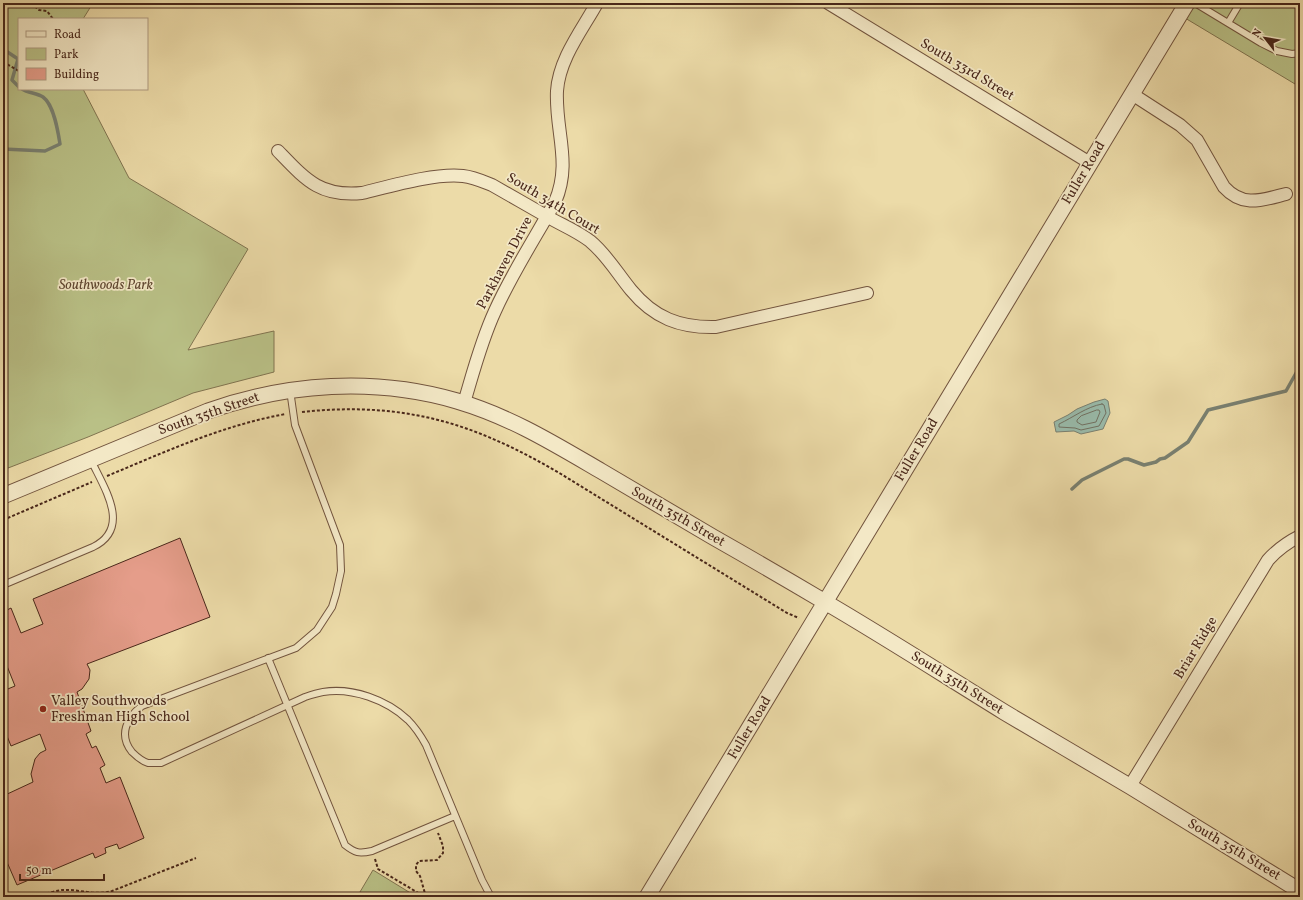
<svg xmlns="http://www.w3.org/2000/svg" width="1303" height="900" font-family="Vollkorn,serif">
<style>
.green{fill:#b9c086;stroke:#817450}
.water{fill:#99bbab;stroke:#798071}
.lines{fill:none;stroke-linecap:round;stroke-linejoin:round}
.shore{stroke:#717162;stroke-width:1}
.stream{stroke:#798071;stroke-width:3.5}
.building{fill:#e59d8a;stroke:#49271a}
.service-casing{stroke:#72543e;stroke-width:8}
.minor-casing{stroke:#72543e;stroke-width:14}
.tertiary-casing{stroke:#72543e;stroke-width:17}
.path{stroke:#49271a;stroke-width:2;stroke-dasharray:3 2;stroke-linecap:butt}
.service{stroke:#f3e8c6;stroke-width:6}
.minor{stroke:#f3e8c6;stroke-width:12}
.tertiary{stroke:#f3e8c6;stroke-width:15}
.poi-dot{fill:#8f2418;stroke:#f3e8c6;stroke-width:1.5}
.labels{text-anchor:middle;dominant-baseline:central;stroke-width:3.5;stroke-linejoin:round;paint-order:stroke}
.street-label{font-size:14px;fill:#49271a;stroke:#f3e8c6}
.park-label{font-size:14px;font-style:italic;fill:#5f4630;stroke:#f3e8c6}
.poi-label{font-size:14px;fill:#49271a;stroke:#f3e8c6;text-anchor:start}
</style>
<rect width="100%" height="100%" fill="#ecdba8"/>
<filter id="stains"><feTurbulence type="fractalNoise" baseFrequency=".005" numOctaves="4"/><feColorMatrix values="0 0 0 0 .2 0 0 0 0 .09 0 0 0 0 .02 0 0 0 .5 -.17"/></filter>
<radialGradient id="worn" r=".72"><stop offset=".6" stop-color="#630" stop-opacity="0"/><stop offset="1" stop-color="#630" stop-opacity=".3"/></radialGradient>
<path class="green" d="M 3,3 L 93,3 L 83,19 L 19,19 L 19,89 L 83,89 L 129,178 L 248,249 L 188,350 L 274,331 L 274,372 L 193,393 L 88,437 L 3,470 Z
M 1194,3 L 1300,3 L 1300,87 L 1185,18 Z
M 373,870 L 417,897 L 357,897 Z"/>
<path class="water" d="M 1105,399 L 1108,401 L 1110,413 L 1103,429 L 1081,434 L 1074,431 L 1056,432 L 1054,422 L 1068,415 L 1077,409 L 1094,402 Z"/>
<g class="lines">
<path class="shore" d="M 1102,404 L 1104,405 L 1106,413 L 1099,426 L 1081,430 L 1075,428 L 1059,427 L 1059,424 C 1074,417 1086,407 1102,404 Z
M 1097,410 L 1099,410 L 1100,412 L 1096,422 L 1082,425 L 1077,422 L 1077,420 L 1081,416 Z"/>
<path class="stream" d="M 3,49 L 18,59 L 12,80 L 19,87
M 3,149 L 45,151 L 60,144 C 58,131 54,105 43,97 C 37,93 28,93 22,89
M 1072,489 L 1082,480 L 1124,459 L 1128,459 L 1144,465 L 1156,462 L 1160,459 L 1165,458 L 1188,442 L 1208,410 L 1286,391 L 1300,366"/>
</g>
<path class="building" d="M 180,538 L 210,617 L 87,664 L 90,670 L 89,679 L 82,689 L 77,692 L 91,731 L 86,734 L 92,748 L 96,746 L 105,765 L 100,768 L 106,783 L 120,777 L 144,838 L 119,849 L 117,844 L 105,848 L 106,853 L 95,858 L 93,853 L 17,885 L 3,853 L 3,796 L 33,782 L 31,774 L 35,759 L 40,753 L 46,750 L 40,734 L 11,746 L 3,726 L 3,691 L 15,686 L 7,666 L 3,667 L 3,612 L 11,608 L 21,633 L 43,624 L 33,599 Z"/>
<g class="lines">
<g class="service-casing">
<path id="service" d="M 1195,3 L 1261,43 L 1277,51 L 1292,54 L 1300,53
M 1228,23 L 1240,3
M 290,390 L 295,425 L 340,545 L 341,571 L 336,594 L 332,607 L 317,630 L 296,648 L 142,706 C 127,717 118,735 132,752 C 136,756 142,761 148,763 C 152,763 157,763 161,763 L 305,697 C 311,695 317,693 323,692 C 352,687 387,700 408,720 C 415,727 421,736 426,745 L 482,880 L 491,897
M 3,585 L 93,547 C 132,528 104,488 91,460
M 268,658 L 345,845 C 355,853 359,854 372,851 L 455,816"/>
</g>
<g class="minor-casing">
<path id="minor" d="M 828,3 L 1090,163
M 1132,94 L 1180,125 L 1197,140 L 1224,187 C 1243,208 1262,200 1286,194
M 278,151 C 306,180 320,197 362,193 C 391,186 434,173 463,176 C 473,177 482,181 492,185 C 511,196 529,206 548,217 C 562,225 577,231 590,241 C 607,255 617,273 631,290 C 654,318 680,328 716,327 L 867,293
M 464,403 C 473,373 481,341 495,311 C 512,273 535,238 555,202 C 572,163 555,131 557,91 C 559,59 582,30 597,3
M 1130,786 L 1268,560 C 1277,550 1288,542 1300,536"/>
</g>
<g class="tertiary-casing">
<path id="tertiary" d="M 3,496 L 208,411 C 287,383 375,377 457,401 C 511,417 553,443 601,471 C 638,493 675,515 713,537 C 750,558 788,580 825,602 C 885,637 944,675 1004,712 C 1046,737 1089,762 1131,787 C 1188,822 1244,857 1300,891
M 647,897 L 1187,3"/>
</g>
<path class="path" d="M 31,3 L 39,10 L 47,11 L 53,19
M 3,62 L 19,71
M 302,412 C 339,408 378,408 415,415 C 467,424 515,447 561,474 L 787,613 L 799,618
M 107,476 C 165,452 223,425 286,414
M 3,520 L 92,482
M 375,859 L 378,869 L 425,897
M 83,891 L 83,897
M 37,897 C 45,894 54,891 62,890 C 79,889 96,896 112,891 L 196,858
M 426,897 L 420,876 L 416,871 L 416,865 L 419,861 L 437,860 L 443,853 L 443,846 L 438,833"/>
<use href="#service" class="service"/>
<use href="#minor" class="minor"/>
<use href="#tertiary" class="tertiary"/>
</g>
<circle class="poi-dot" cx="43" cy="709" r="4"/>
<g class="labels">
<g class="street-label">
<text transform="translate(967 70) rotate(31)">South 33rd Street</text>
<text transform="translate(1084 173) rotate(-59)">Fuller Road</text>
<text transform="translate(553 204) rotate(31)">South 34th Court</text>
<text transform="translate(505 263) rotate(-62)">Parkhaven Drive</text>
<text transform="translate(209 414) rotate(-19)">South 35th Street</text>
<text transform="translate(917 450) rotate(-59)">Fuller Road</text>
<text transform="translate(678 517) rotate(30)">South 35th Street</text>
<text transform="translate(1196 648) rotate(-59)">Briar Ridge</text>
<text transform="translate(957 683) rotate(32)">South 35th Street</text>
<text transform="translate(750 728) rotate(-59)">Fuller Road</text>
<text transform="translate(1234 850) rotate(31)">South 35th Street</text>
</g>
<g class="park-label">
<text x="106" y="285">Southwoods Park</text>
</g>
<g class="poi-label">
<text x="51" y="701">Valley Southwoods<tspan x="51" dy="16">Freshman High School</tspan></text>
</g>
</g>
<rect width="1303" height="900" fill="none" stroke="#ecdba8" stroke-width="16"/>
<rect x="4" y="4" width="1295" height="892" fill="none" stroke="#49271a" stroke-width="2"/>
<rect x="8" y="8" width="1287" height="884" fill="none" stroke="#49271a"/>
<rect x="18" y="18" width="130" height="72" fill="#f3e8c6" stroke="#af9b81"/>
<rect x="26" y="31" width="20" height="6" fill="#f3e8c6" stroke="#af9b81"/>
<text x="54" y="38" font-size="12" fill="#49271a">Road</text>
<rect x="26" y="48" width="20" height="12" fill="#b9c086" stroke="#af9b81"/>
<text x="54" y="58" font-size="12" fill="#49271a">Park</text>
<rect x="26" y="68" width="20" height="12" fill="#e59d8a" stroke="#af9b81"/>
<text x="54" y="78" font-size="12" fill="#49271a">Building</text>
<g transform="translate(1265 38) rotate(301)" stroke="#f3e8c6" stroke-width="3" paint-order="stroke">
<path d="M0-3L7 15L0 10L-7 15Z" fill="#49271a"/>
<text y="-6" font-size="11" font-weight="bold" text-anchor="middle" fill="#49271a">N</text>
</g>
<path d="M20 874v6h84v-6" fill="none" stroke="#49271a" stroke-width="2"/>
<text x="26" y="874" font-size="12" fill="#49271a" stroke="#f3e8c6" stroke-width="3" paint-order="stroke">50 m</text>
<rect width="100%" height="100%" filter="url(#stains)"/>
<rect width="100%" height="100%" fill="url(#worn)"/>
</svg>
